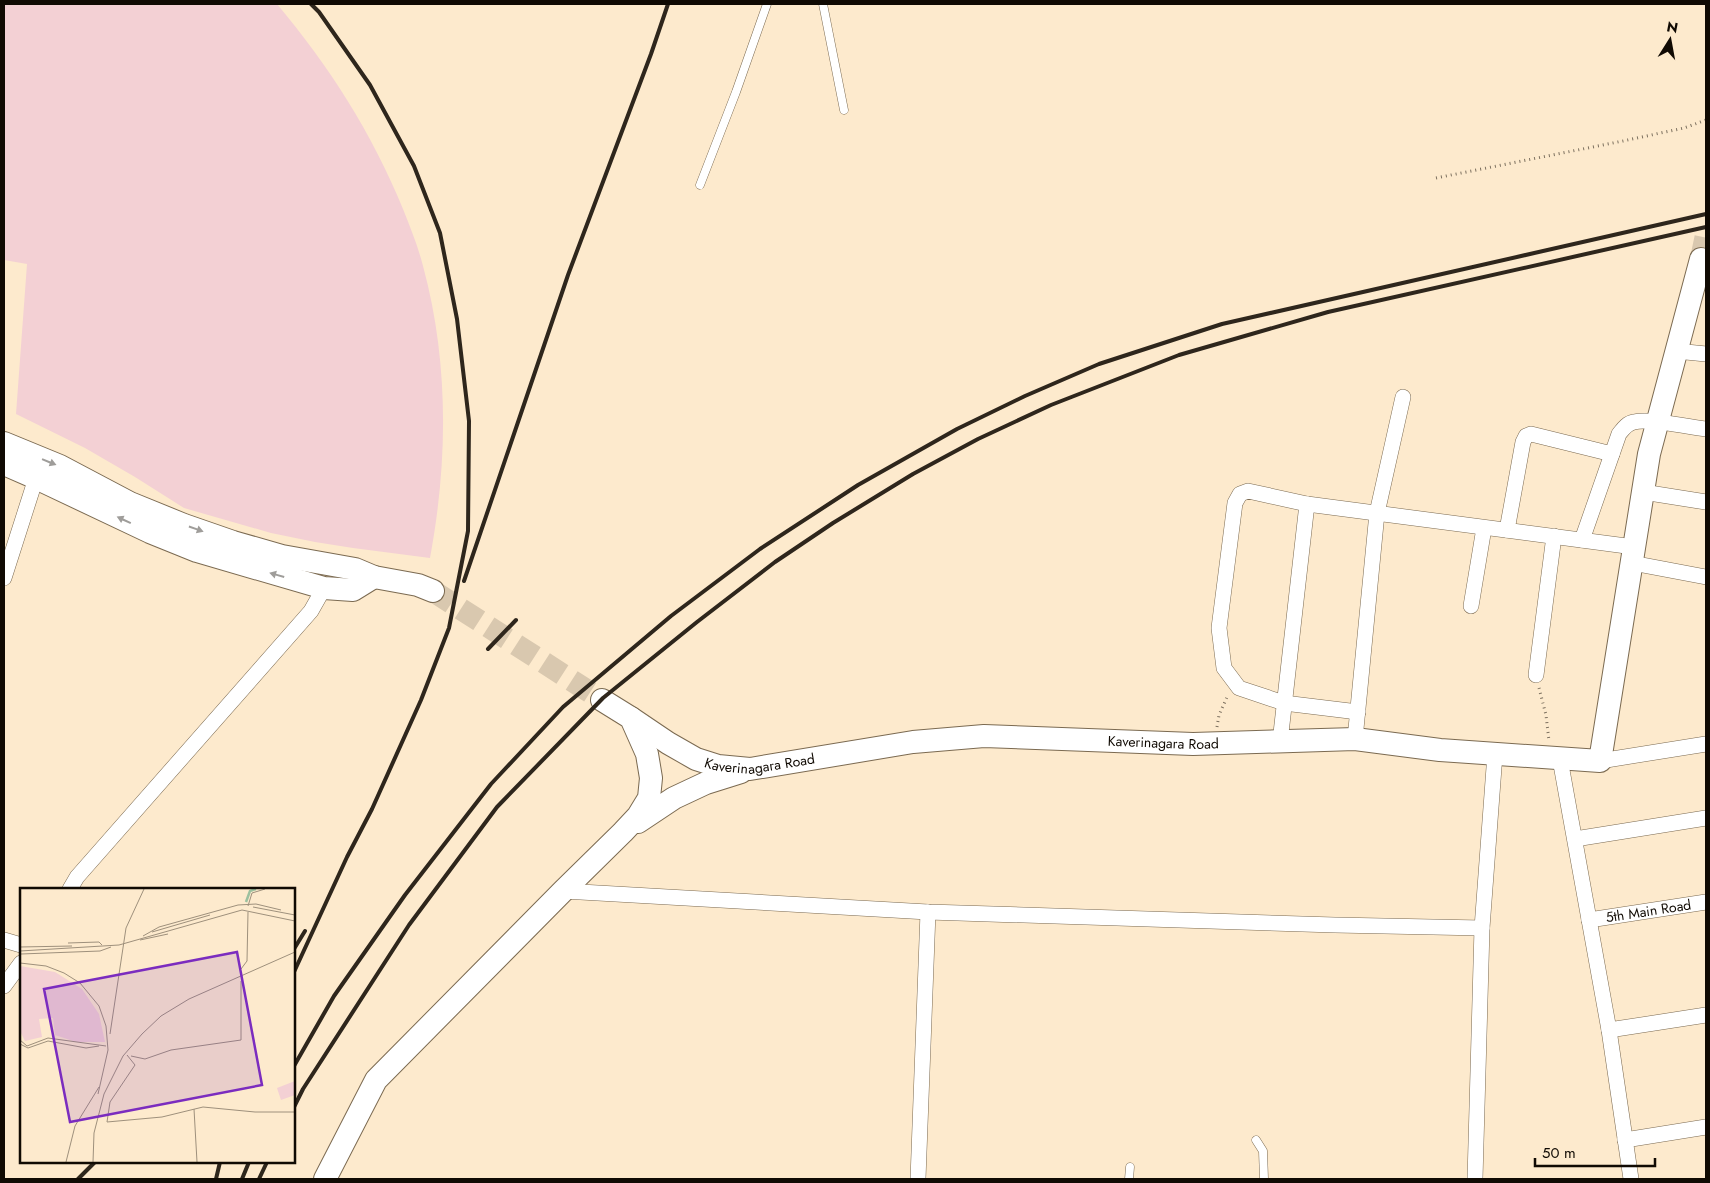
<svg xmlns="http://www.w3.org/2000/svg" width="1710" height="1183" font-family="Jost,sans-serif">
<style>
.green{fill:#f3d0d4}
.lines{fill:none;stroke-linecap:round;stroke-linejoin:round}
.secondary-tunnel{stroke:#d9c8af;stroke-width:22;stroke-dasharray:22 11;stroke-linecap:butt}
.lane-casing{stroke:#7b6a51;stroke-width:9}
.street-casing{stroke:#7b6a51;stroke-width:16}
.secondary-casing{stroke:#7b6a51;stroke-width:24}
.path{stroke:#7c705f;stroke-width:3;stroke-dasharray:1 4;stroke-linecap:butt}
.lane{stroke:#fff;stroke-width:8}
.street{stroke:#fff;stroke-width:15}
.secondary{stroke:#fff;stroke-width:22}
.rail{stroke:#2e261c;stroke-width:4}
.oneway{fill:#9f9d9a}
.labels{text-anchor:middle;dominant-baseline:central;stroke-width:4;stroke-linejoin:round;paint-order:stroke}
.street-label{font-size:14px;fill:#100a03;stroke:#fdeacd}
.inset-river{fill:none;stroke:#9cc19f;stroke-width:2.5}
.inset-road{fill:none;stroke:#9e907c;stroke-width:1}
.view{fill:#7b2cbf;fill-opacity:0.15;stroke:#7b2cbf;stroke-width:2.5}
.inset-edge{fill:none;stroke:#100a03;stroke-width:2.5}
</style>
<rect width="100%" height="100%" fill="#fdeacd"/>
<path class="green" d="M 4,4 L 277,4 C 329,66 372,133 403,209 C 410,227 418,246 423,266 C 449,362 448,461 430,558 L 353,548 L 315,542 L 271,533 L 184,508 L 135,477 L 85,448 L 16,414 L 27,264 L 4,260 Z"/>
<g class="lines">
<path class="secondary-tunnel" d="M 1701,259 L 1706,235
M 433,591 L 602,700"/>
<g class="lane-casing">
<path id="lane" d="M 823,4 L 844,110
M 700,185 L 736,92 L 767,4
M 1256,1140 L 1263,1151 L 1264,1179
M 1129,1179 L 1130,1167"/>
</g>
<g class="street-casing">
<g id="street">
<path d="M 1676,351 L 1706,354"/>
<path d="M 1643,492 L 1706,502"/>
<path d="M 1507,530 L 1523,442 L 1526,436 L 1531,434 L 1612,454"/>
<path d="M 1582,540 L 1619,434 C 1623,429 1627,423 1634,422 C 1649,418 1689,427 1706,429"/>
<path d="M 1632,563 L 1706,577"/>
<path d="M 4,578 L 36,478"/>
<path d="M 1471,606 L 1484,528"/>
<path d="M 1536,675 L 1554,536"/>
<path d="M 1358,712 L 1284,703 L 1239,688 L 1224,668 L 1219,628 L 1235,503 L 1240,494 L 1248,491 L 1307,504 L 1634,547"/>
<path d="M 1355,739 L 1377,513 L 1403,397"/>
<path d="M 1280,742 L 1307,504"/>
<path d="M 1560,759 L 1609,1030 L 1631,1179"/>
<path d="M 1600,761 L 1706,744"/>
<path d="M 1575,839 L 1706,818"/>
<path d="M 70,889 L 77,877 L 311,611 L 324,588"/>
<path d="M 563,891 L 928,912 L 1335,925 L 1482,928"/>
<path id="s1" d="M 1589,920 L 1706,902"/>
<path d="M 4,940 L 21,945"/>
<path d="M 4,986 L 21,963"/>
<path d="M 1609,1030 L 1706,1015"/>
<path d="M 1625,1140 L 1706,1127"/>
<path d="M 918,1179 L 928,912"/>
<path d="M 1475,1179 L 1482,928 L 1495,754"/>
</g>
</g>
<g class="secondary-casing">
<g id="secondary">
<path d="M 4,443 L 60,466 L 130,503 L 184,525 L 233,542 L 282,556 L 355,569 L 374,577 L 418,585 L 433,591"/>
<path d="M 4,464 L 36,478 L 150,532 L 197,551 L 324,588 L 353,590 L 374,577"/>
<path id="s2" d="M 631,718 L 668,743 L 696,759 L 718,766 L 750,769 L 913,742 L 984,736 L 1193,744 L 1355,739 L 1440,750 L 1600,761 L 1649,454 L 1701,259"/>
<path d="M 638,822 L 674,798 L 706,783 L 741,772"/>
<path d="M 325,1179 L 376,1080 L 563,891 L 623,832 L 638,816 L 649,798 L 651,778 L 647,754 L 631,718 L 602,700"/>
</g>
</g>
<path class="path" d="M 1436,178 L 1623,141 L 1684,128 L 1706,120
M 1539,688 L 1546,715 L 1549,741
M 1217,727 L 1219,715 L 1228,695"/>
<use href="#lane" class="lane"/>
<use href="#street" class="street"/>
<use href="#secondary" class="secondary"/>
<path class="rail" d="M 464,581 L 568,275 L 651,54 L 668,4
M 488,649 L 516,620
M 294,949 L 305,931
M 294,972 L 347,857 L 372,809 L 421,700 L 449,628 L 468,531 L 469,421 L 457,319 L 440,233 L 414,166 L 370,85 L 319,12 L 311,4
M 294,1066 L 334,996 L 405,895 L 491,784 L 563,707 L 671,616 L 760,549 L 858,485 L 957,429 L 1025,396 L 1099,364 L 1222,324 L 1706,214
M 294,1107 L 303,1089 L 409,925 L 497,807 L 603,698 L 697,622 L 775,562 L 833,523 L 913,474 L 978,439 L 1051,405 L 1179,355 L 1328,312 L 1706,227
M 78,1179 L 95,1162
M 216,1179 L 220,1162
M 242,1179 L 249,1162
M 259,1179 L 267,1162"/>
</g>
<defs><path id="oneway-solid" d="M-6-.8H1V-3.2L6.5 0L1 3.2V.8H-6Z" transform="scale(1.25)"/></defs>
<g class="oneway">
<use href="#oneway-solid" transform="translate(49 462) rotate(22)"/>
<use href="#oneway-solid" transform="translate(124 520) rotate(-155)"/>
<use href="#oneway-solid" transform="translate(196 529) rotate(19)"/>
<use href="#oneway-solid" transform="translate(277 575) rotate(-164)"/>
</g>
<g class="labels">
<g class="street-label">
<text stroke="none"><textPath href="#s2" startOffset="548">Kaverinagara Road</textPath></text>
<text stroke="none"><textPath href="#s2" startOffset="142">Kaverinagara Road</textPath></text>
<text stroke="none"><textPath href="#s1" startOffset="60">5th Main Road</textPath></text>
</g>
</g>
<g transform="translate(20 888)">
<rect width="275" height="275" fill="#fdeacd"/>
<path d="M 0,78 L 35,84 L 62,101 L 79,126 L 85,154 L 56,154 L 35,147 L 33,130 L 19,131 L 22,149 L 5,153 L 0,143 ZM 275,193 L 275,207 L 261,212 L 257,200 Z" fill="#f3d0d4"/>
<path class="inset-river" d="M 226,14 L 230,3 L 236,1"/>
<path class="inset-road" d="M 228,18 L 232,5 L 245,1M 233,19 L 275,27M 132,44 L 190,27M 123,48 L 139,39 L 218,17 L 236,16 L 261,22M 120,52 L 148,46M 48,55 L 79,54 L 82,57M 0,59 L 52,58M 0,63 L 99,57 L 222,22 L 275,33M 1,66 L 80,63 L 91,59M 0,75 L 26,78 L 44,85 L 60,95 L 79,118 L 86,138 L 88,162 L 78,206M 221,81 L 227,73 L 228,24M 90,146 L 106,40 L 124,1M 0,152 L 7,158 L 28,150 L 86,158M 0,156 L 8,160 L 28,153 L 66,160 L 79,158M 107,167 L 115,177 L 90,214 L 87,234 L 142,229 L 183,219 L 235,224 L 275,224M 111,168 L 125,171 L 151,162 L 221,152 L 221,93M 174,221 L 177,274M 46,274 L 55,238 L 79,199M 73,274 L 74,245 L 84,206 L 103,168 L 122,146 L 141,128 L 169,111 L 275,64"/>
<path class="view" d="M 217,64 L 242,197 L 50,234 L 24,101 Z"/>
<rect width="275" height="275" class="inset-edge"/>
</g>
<rect width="1710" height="1183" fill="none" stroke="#100a03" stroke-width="10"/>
<g transform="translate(1670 40) rotate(11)" stroke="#fdeacd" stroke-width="4" paint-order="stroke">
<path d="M0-4L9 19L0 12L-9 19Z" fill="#100a03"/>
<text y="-8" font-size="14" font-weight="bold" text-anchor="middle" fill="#100a03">N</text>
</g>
<path d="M1535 1158v8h120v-8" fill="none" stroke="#100a03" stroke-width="2.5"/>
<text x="1542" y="1158" font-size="15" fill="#100a03" stroke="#fdeacd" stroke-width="4" paint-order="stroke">50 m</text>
</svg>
